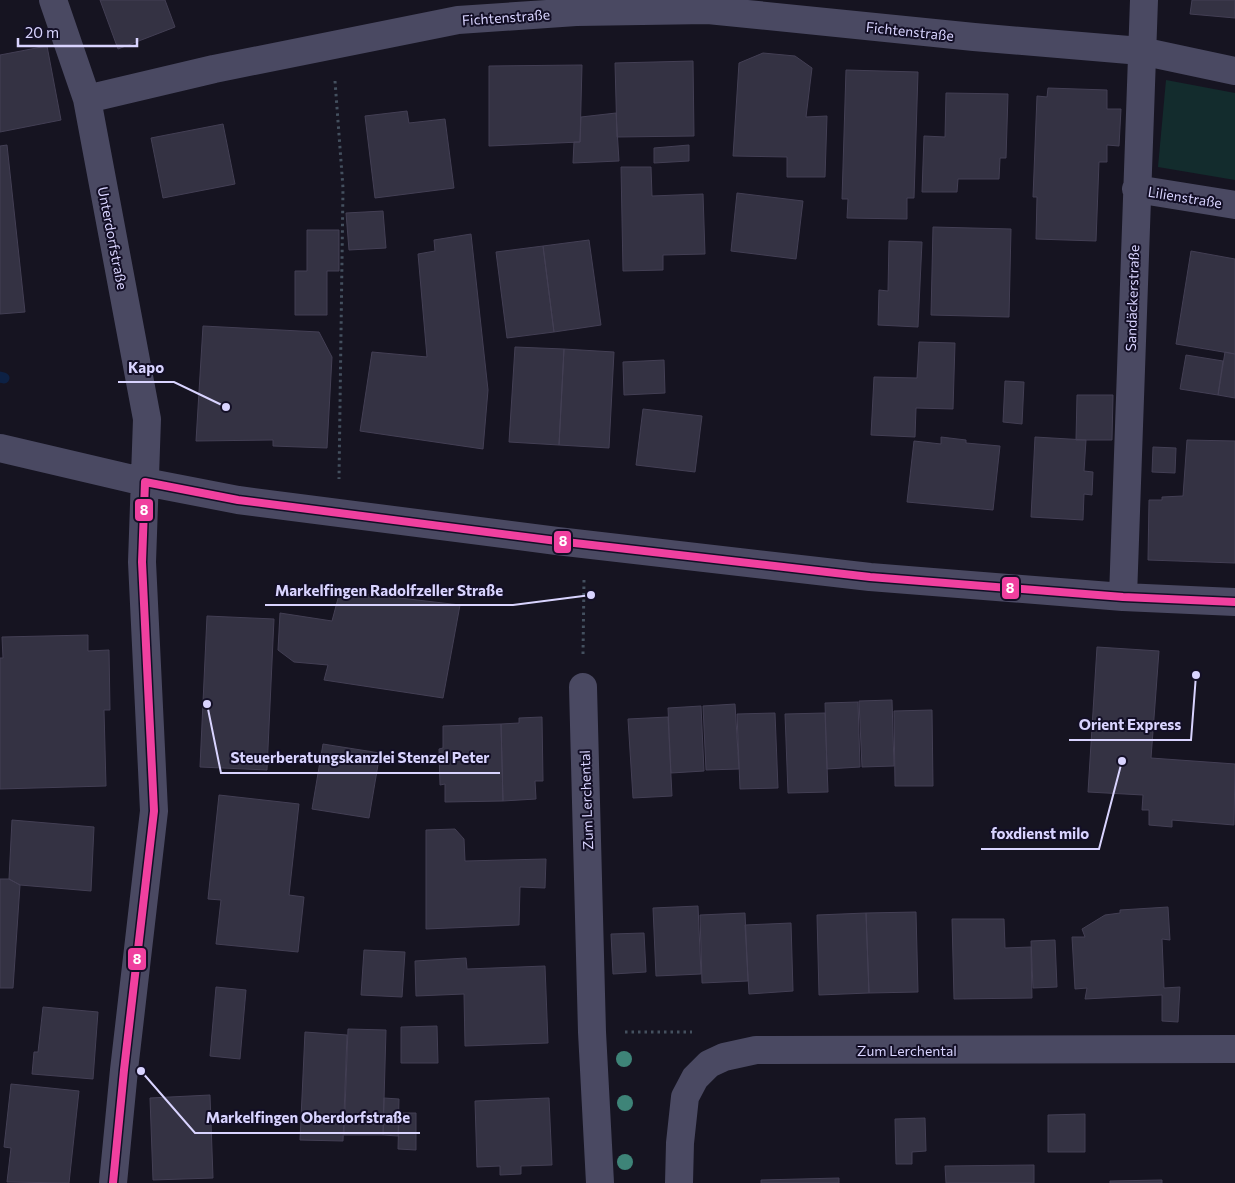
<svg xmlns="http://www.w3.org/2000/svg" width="1235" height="1183" font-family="Commissioner,sans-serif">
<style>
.green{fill:#132c2d}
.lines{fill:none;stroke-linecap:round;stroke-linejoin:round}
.stream{stroke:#0d2144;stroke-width:11}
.building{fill:#343243;stroke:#433f54}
.path{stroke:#44505f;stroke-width:3;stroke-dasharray:2.5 4;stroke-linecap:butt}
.minor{stroke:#4a4962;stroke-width:28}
.bus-1-casing{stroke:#130f26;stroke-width:11}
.bus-1{stroke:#f0409f;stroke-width:8}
.tree{fill:#3e8478}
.labels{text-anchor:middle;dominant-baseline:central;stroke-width:4;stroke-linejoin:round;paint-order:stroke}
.street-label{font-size:14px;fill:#d9d4ff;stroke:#130f26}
.leader{fill:none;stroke:#d9d4ff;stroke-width:2}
.callout-dot{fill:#d9d4ff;stroke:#130f26;stroke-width:2}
.callout-label{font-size:15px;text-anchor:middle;font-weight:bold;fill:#d9d4ff;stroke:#130f26;stroke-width:4;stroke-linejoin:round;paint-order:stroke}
.line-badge{stroke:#130f26;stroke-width:2}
.badge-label{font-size:14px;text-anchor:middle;font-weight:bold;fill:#fff}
</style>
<rect width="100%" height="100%" fill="#161421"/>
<path class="green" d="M 1166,80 L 1235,93 L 1235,180 L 1158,167 Z"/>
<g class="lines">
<path class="stream" d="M 0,377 L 4,378"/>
</g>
<path class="building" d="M 100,0 L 165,0 L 175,27 L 118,49 Z
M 1192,0 L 1235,0 L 1235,18 L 1190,14 Z
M 47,46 L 61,120 L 0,132 L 0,55 Z
M 763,53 L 795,56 L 812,68 L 806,117 L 827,116 L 825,177 L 787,177 L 787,157 L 733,156 L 739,63 Z
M 693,61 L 694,136 L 617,137 L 615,63 Z
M 582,65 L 580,142 L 489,146 L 489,66 Z
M 846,70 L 918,72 L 914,198 L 907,198 L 907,219 L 847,218 L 848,199 L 842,199 Z
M 1048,88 L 1107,90 L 1107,109 L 1121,109 L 1119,146 L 1107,145 L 1107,162 L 1099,162 L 1096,241 L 1036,239 L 1037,197 L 1033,197 L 1037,96 L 1047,97 Z
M 946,93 L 1008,94 L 1006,158 L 1000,158 L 999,179 L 958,179 L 957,192 L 922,192 L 924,136 L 945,137 Z
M 407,111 L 409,123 L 445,119 L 454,188 L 375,198 L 365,116 Z
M 616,113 L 619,161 L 573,163 L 574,142 L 580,142 L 581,117 Z
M 223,124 L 235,184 L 163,198 L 151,138 Z
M 7,145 L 25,312 L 0,314 L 0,146 Z
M 689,145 L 689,161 L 654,163 L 654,148 Z
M 621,167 L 651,167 L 652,196 L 703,194 L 705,254 L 663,255 L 663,270 L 623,271 Z
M 737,193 L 803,201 L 796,259 L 731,251 Z
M 383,211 L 386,248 L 349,250 L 346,213 Z
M 933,227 L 1011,229 L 1009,317 L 931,315 Z
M 307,230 L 339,230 L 339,271 L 327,271 L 327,315 L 295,315 L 295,271 L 307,271 Z
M 471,234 L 488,390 L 483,449 L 360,431 L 372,352 L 427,357 L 418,254 L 435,251 L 434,240 Z
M 589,240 L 601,325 L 554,332 L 543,246 Z
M 889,241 L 922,242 L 918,327 L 878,325 L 879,290 L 888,291 Z
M 543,246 L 554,332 L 507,338 L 496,252 Z
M 1191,251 L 1235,259 L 1235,354 L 1176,344 Z
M 203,326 L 319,332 L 332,357 L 327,448 L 273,446 L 273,440 L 196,441 Z
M 919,342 L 955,343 L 953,409 L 916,408 L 915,437 L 871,435 L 874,377 L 917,378 Z
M 515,347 L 564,349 L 559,445 L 509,442 Z
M 564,349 L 614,352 L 609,448 L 559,445 Z
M 1225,352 L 1235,354 L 1235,398 L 1218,395 Z
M 1186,355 L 1223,361 L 1218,395 L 1180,389 Z
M 664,360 L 665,393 L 624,395 L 623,362 Z
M 1005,381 L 1024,382 L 1022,424 L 1003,422 Z
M 1077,395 L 1113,395 L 1112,440 L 1076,440 Z
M 643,409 L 702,416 L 695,472 L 636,465 Z
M 941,437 L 966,440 L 966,443 L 1000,446 L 993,510 L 907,502 L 914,441 L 941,444 Z
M 1035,437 L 1086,440 L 1084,471 L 1093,472 L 1092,495 L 1084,494 L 1083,520 L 1031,517 Z
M 1187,440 L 1235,441 L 1235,563 L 1148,560 L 1149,500 L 1162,500 L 1162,497 L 1183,496 Z
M 1153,447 L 1176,448 L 1175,473 L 1152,472 Z
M 340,591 L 460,605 L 443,698 L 324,680 L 328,665 L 294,662 L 278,650 L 280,613 L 332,621 Z
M 207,616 L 274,619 L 267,770 L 200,767 Z
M 88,635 L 88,651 L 109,650 L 110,710 L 104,710 L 106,786 L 0,789 L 0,658 L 3,658 L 2,637 Z
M 1097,647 L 1159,651 L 1151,758 L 1235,764 L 1234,825 L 1172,820 L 1172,827 L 1149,825 L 1149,810 L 1142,810 L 1143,795 L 1088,792 Z
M 892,700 L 894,766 L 862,767 L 859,701 Z
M 858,702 L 860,767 L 827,769 L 825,703 Z
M 735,704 L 739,769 L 706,770 L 703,706 Z
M 701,706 L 704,771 L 671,773 L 668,708 Z
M 932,710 L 933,786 L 895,786 L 894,711 Z
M 775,713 L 778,788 L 740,789 L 737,714 Z
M 825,713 L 828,792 L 788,793 L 785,714 Z
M 542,717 L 543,781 L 535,781 L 536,799 L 503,801 L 501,724 L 519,723 L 519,718 Z
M 668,717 L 672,796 L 633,798 L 628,719 Z
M 501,724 L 503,801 L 445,802 L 445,784 L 440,785 L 439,749 L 443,748 L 443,726 Z
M 323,744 L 380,753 L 369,818 L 312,809 Z
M 219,795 L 299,804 L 289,895 L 304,897 L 298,952 L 216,944 L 221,900 L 208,899 Z
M 12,820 L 94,827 L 91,891 L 20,885 L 9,879 Z
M 455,829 L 464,839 L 465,861 L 546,859 L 545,888 L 520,887 L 519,925 L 426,929 L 426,830 Z
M 0,879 L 9,879 L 20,885 L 13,988 L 0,988 Z
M 698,906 L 701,974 L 656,976 L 653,908 Z
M 1168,907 L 1170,940 L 1162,939 L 1164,988 L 1180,987 L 1178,1022 L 1162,1021 L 1162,995 L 1085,999 L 1087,988 L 1075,989 L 1072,937 L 1085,937 L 1082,929 L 1105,915 L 1120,913 L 1120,910 Z
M 916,912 L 918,992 L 869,993 L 866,913 Z
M 745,913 L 748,981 L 702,983 L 700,915 Z
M 866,913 L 869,993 L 819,995 L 817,915 Z
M 952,919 L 1004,919 L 1005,948 L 1031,947 L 1032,998 L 954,999 Z
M 791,923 L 793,991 L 749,994 L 745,925 Z
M 644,933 L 646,972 L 613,974 L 611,934 Z
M 1055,940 L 1057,987 L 1033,988 L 1031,941 Z
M 364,950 L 405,952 L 402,997 L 361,995 Z
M 466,958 L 467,969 L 545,966 L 548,1043 L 465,1046 L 464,994 L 416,996 L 415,961 Z
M 216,987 L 246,990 L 240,1059 L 210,1056 Z
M 43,1007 L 98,1012 L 93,1079 L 32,1074 L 34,1052 L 38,1052 Z
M 437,1026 L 438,1063 L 401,1063 L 401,1027 Z
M 348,1029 L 386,1030 L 383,1135 L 344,1135 Z
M 305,1032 L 347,1035 L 343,1141 L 300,1140 Z
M 11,1084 L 79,1091 L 69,1183 L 7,1182 L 11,1148 L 4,1147 Z
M 210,1095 L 213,1178 L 153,1180 L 150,1098 Z
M 384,1098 L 399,1099 L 398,1136 L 383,1135 Z
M 549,1098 L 552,1165 L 521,1166 L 521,1174 L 500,1175 L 500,1166 L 477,1167 L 475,1101 Z
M 399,1113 L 416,1113 L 416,1150 L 398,1149 Z
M 1085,1114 L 1085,1152 L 1048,1152 L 1048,1115 Z
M 925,1118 L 926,1151 L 912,1152 L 912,1164 L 896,1164 L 895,1119 Z
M 1034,1165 L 1034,1183 L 946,1183 L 945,1166 Z
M 839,1178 L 839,1183 L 761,1183 L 761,1180 Z
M 1162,1180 L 1162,1183 L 1110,1183 L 1110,1181 Z"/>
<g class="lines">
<path class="path" d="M 335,81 L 343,188 L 339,479
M 583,654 L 584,580
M 625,1032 L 692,1032"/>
<path class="minor" d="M 53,0 L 87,99 L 147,419 L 142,562 L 154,811 L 124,1070 L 113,1183
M 87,99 L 214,69 L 458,20 L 576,12 L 708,10 L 974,37 L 1141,51 L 1235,71
M 1136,189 L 1235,205
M 0,448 L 145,482 L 238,500 L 557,541 L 870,577 L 1123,597 L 1235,602
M 1123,597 L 1144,0
M 583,687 L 592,1032 L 600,1183
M 679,1183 L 680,1143 L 685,1097 L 695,1078 L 709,1064 L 724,1057 L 756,1050 L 1235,1049"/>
<g class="bus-1-casing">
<path id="bus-1" d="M 113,1183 L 124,1070 L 154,811 L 142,562 L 145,482 L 238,500 L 557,541 L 870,577 L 1123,597 L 1235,602"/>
</g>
<use href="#bus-1" class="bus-1"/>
</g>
<g class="tree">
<circle cx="624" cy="1059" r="8"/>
<circle cx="625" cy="1103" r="8"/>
<circle cx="625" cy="1162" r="8"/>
</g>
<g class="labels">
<g class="street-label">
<text transform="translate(506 17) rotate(-4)">Fichtenstraße</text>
<text transform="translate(910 31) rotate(6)">Fichtenstraße</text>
<text transform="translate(1185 197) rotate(9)">Lilienstraße</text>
<text transform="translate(113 238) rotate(79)">Unterdorfstraße</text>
<text transform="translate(1132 298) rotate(-88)">Sandäckerstraße</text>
<text transform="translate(586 800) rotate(-92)">Zum Lerchental</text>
<text x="907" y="1050">Zum Lerchental</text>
</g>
</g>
<path class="leader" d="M226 407L174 382H118M591 595L513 605H265M1196 675L1191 740H1069M207 704L221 773H500M1122 761L1099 849H981M141 1071L195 1133H420"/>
<g class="callout-dot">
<circle cx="226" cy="407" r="5"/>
<circle cx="591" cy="595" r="5"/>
<circle cx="1196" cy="675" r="5"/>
<circle cx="207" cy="704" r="5"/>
<circle cx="1122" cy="761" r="5"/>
<circle cx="141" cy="1071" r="5"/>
</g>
<g class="callout-label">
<text x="146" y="373">Kapo</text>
<text x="389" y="596">Markelfingen Radolfzeller Straße</text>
<text x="1130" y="730">Orient Express</text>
<text x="360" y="763">Steuerberatungskanzlei Stenzel Peter</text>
<text x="1040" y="839">foxdienst milo</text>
<text x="308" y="1123">Markelfingen Oberdorfstraße</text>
</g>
<g class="line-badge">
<rect x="134" y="498" width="20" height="24" rx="5" fill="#f0409f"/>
<rect x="553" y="530" width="19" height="24" rx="5" fill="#f0409f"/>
<rect x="1001" y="576" width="19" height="24" rx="5" fill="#f0409f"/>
<rect x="127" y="947" width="20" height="24" rx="5" fill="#f0409f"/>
</g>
<g class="badge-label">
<text x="144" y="515">8</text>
<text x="563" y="546">8</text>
<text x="1010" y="593">8</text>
<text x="137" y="964">8</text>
</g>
<path d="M18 38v8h119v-8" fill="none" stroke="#d9d4ff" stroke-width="2.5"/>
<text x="25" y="38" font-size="15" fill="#d9d4ff" stroke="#130f26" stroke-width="4" paint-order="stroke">20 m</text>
</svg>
